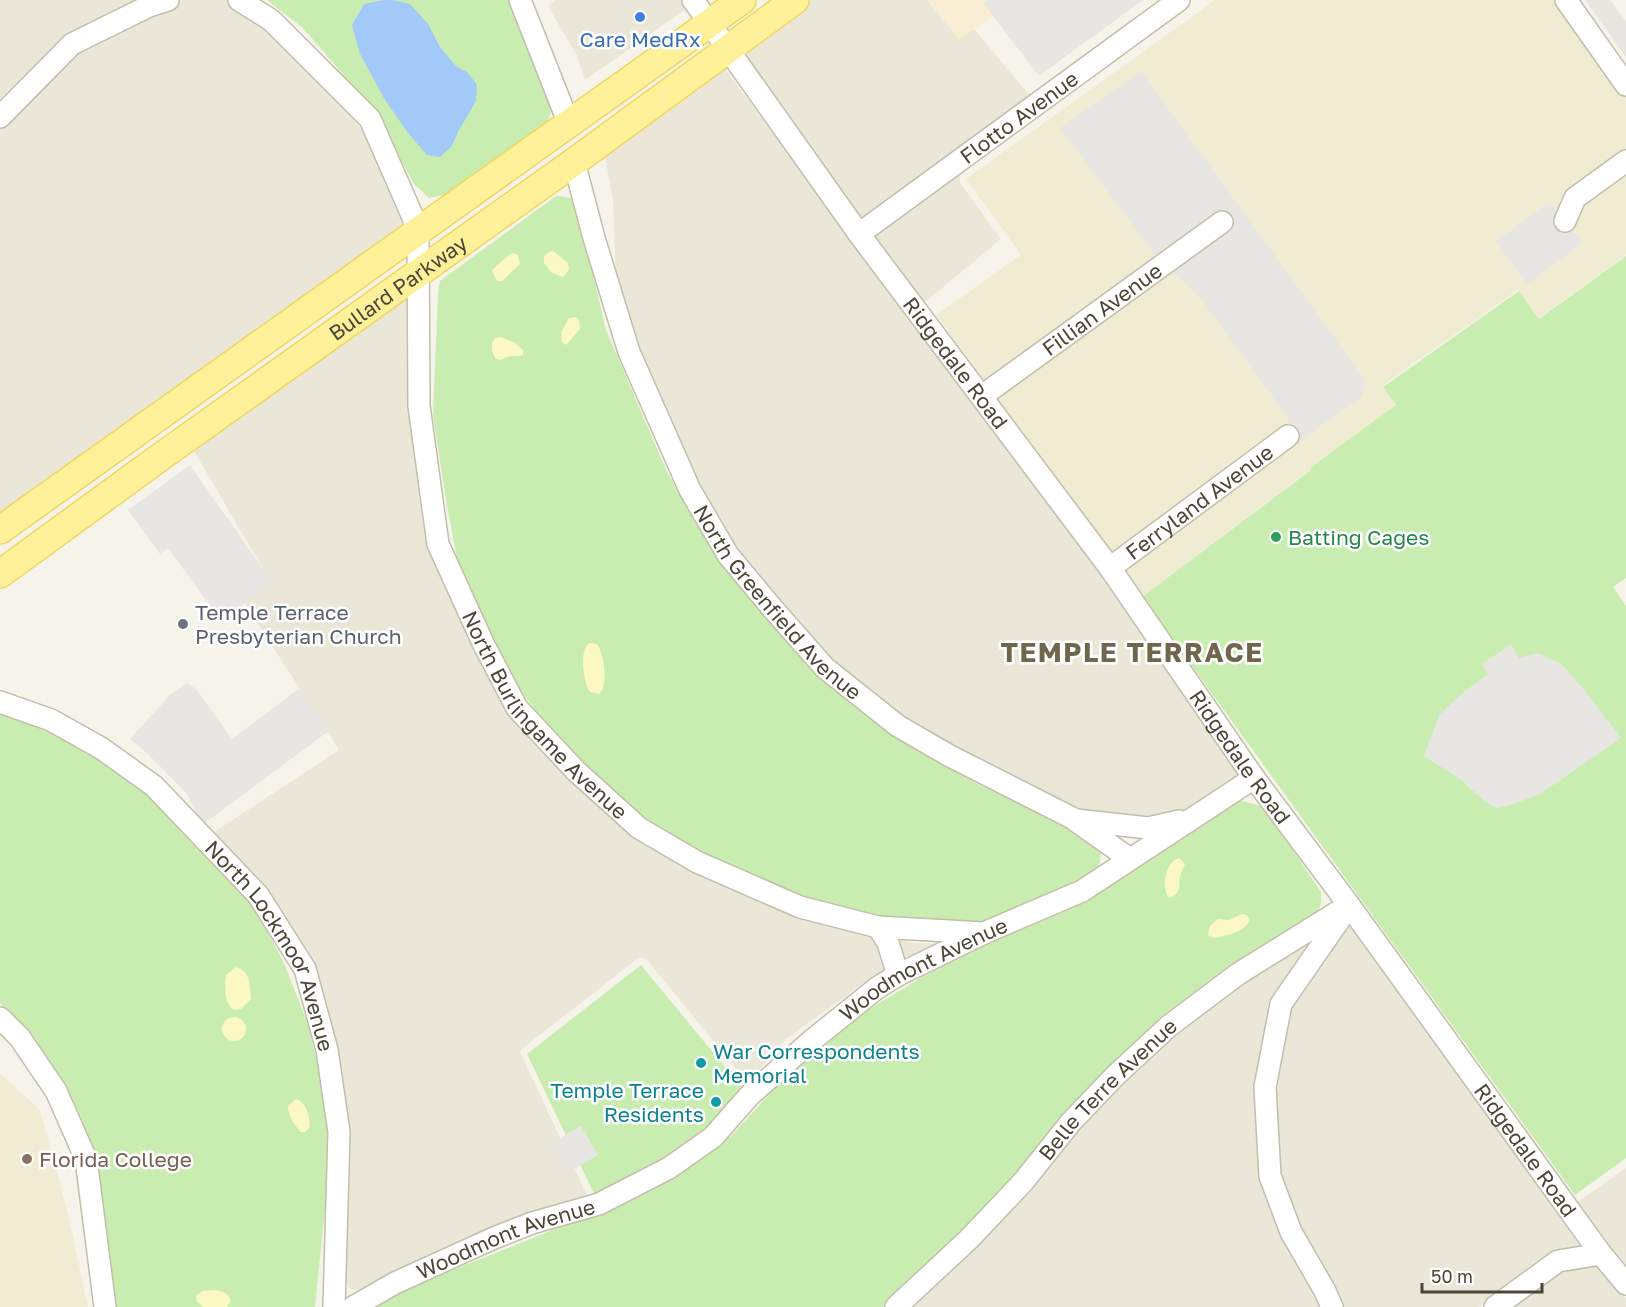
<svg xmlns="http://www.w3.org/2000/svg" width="1626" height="1307" font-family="'Golos Text',sans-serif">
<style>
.residential{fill:#eae7d8}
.commercial{fill:#f9eed4}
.education{fill:#f0ecd3}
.green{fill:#c9edb0}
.sand{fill:#fcf8c4}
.parking{fill:#e7e6e2}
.water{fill:#a2c9f7}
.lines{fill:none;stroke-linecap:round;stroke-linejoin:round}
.minor-casing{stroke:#c3beab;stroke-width:24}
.major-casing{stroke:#eed660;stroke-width:30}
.minor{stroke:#fff;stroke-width:21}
.major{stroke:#fff09a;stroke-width:27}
.shop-dot{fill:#3f7fe0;stroke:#fff;stroke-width:2}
.leisure-dot{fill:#2e9e5b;stroke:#fff;stroke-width:2}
.worship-dot{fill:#6b7280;stroke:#fff;stroke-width:2}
.culture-dot{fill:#0f9aa8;stroke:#fff;stroke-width:2}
.education-dot{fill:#8d6e63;stroke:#fff;stroke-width:2}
.labels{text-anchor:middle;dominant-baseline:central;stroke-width:5;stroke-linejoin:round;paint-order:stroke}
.shop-label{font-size:21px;fill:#366cbe;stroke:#fff}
.street-label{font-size:21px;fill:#4b4637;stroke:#fff}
.leisure-label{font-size:21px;fill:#27864d;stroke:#fff;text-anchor:start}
.worship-label{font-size:21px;fill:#5b616d;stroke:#fff;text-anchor:start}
.culture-label{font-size:21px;fill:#0d838f;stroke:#fff;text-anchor:start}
.education-label{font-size:21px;fill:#785e54;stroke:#fff;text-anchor:start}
.district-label{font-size:27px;font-weight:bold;letter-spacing:1.5px;fill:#6f664d;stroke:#fff}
</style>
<rect width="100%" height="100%" fill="#f6f4ea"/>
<path class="residential" d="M 0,0 L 248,0 L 323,77 L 382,157 L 407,222 L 0,514 Z
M 556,0 L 682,0 L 686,9 L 585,80 L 577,56 L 548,6 Z
M 811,0 L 927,0 L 959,39 L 974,29 L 1031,97 L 860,222 L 735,55 Z
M 722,65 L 1103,573 L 1242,774 L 1187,810 L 1147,819 L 1072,809 L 902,719 L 831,661 L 735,550 L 698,487 L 637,350 L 616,278 L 613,200 L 604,151 Z
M 1043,111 L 1045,113 L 960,174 L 960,183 L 1001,239 L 924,303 L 871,237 Z
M 410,290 L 429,545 L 570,777 L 863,933 L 915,943 L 945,944 L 863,984 L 786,1039 L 748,1083 L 647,960 L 641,957 L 637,959 L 523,1048 L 520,1052 L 588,1197 L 362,1291 L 349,1288 L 343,1278 L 313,968 L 211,834 L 339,750 L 239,594 L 265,572 L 191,446 Z
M 1350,920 L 1586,1247 L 1553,1254 L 1479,1307 L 1341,1307 L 1298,1229 L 1279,1175 L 1274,1089 L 1289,1008 Z
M 1317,936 L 1274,998 L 1262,1176 L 1323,1307 L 910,1307 L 1122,1082 L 1175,1033 L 1244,981 Z
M 1626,1168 L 1626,1271 L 1574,1202 L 1579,1201 Z
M 1598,1264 L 1626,1298 L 1626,1307 L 1511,1307 L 1562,1270 Z"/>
<path class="commercial" d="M 927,0 L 1019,0 L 959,39 Z"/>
<path class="education" d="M 1215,0 L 1578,0 L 1626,67 L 1626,255 L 1539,318 L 1518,290 L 1382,386 L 1396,405 L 1142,597 L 936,315 L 1021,255 L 966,179 Z
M 0,1073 L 40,1110 L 67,1209 L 88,1307 L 0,1307 Z"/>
<path class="green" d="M 267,0 L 510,0 L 520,19 L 553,107 L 547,124 L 444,195 L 429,198 L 414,184 L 389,138 L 351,84 L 303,28 Z
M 556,196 L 571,198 L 577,206 L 606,330 L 667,472 L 703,534 L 757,604 L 800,657 L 893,734 L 975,783 L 1080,832 L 1100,848 C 1102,861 1100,867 1090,876 L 1001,919 L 944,928 L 881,921 L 813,903 L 683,848 L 644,819 L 612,792 L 543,721 L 514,681 L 458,564 L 446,500 L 433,416 L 438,292 L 440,281 Z
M 1626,256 L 1626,578 L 1613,587 L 1626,606 L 1626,1158 L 1575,1195 L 1142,597 L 1311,470 L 1310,468 L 1396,405 L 1383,387 L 1519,291 L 1539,319 Z
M 0,711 L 49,729 L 95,753 L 153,797 L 253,905 L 284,963 L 307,1022 L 328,1104 L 328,1180 L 315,1307 L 112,1307 L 97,1173 L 87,1135 L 68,1090 L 29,1032 L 0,1003 Z
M 1239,800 L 1264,807 L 1321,892 L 1321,904 L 1317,913 L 1038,1152 L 974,1221 L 883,1307 L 367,1307 L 395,1293 L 573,1222 L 649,1190 L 730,1137 L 799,1062 L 858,1016 L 924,976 Z
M 641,965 L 749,1096 L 713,1137 L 599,1204 L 527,1054 Z"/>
<path class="sand" d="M 553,251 L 568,263 L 569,270 L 563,277 L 552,273 L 544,263 L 544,256 L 549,252 Z
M 513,253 L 518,255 L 520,264 L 502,281 L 497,281 L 492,270 L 510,254 Z
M 576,317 L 579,320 L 580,329 L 566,345 L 562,342 L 561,333 L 569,318 Z
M 501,337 L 515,343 L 523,350 L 523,355 C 516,358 512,353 501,360 L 496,359 C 491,351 490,345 495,338 Z
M 589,643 L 597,644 C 604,653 609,686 599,694 L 590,692 C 583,681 579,652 589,643 Z
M 1179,858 L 1185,864 C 1184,867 1182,870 1181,873 C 1177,884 1184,892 1169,898 C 1161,887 1165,862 1179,858 Z
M 1242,914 L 1247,915 L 1250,920 C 1244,933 1227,935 1214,938 L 1208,935 L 1210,926 L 1218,919 L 1229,920 Z
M 236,967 C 252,973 249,985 251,999 L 241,1009 L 234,1010 C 223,1001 225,988 226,975 Z
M222 1029a12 12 0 1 1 24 0a12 12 0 1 1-24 0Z
M 296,1099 C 307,1103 309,1115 310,1127 L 305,1132 L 301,1132 C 294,1125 288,1115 288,1106 Z
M 216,1290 C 223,1291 229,1294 231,1301 L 227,1307 L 203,1307 L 197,1301 L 196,1296 L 202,1291 Z"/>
<path class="parking" d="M 988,0 L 1143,0 L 1039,76 L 983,3 Z
M 1585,0 L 1610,0 L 1626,21 L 1626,57 Z
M 1141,71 L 1366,381 L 1362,396 L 1300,441 L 1281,408 L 1199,296 L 1156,256 L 1060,128 Z
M 1550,202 L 1582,243 L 1527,284 L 1496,241 Z
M 190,465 L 273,583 L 221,621 L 168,548 L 160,554 L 128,510 Z
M 1511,644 L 1519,658 L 1538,653 L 1561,664 L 1587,693 L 1621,738 L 1540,794 L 1511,805 L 1496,808 L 1483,800 L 1460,779 L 1424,756 L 1439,715 L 1460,695 L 1488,674 L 1482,664 Z
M 187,683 L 196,689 L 232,739 L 297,690 L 301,690 L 329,731 L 202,825 L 187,794 L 148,754 L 130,739 L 170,695 Z
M 581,1126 L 598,1155 L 567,1173 L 549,1144 Z"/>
<path class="water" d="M 383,0 L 393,0 L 410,4 L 428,24 L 440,47 L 456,66 L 468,73 L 477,85 L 476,101 L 458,132 L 452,146 L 440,157 L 427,155 L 408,133 L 385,100 L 360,54 L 352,25 L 364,4 Z"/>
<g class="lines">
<g class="minor-casing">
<g id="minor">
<path id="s1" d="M 239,0 L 271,20 L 370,119 L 412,215 L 418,231 L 419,406 L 438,544 L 483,643 L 517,708 L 576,771 L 639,828 L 697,862 L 800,907 L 878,927 L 984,933"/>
<path d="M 520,0 L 569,124"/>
<path id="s2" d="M 693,0 L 859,234 L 1110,568 L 1254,778 L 1349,905 L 1601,1254 L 1626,1284"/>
<path d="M 1566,0 L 1626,85"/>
<path d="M 0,117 L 72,44 L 149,6 L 168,0"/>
<path id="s3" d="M 574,162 L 594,238 L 629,352 L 690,490 L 728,555 L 773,609 L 825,668 L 898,726 L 950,756 L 1076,820 L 1148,828 L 1179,821"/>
<path d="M 1565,221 L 1575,198 L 1626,161"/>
<path id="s4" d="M 859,234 L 1179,0"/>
<path id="s5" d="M 982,396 L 1222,222"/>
<path id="s6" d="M 1110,568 L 1288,436"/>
<path id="s7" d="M 0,702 L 51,720 L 101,748 L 154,786 L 258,895 L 305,969 L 327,1050 L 339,1132 L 334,1307"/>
<path d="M 1076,821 L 1130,859"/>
<path d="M 878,927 L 888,943 L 898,975"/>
<path d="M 0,1018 L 20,1038 L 56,1091 L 86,1159 L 105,1307"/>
<path id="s8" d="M 353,1307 L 395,1283 L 494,1238 L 532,1223 L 599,1204 L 669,1168 L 713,1137 L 749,1096 L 811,1041 L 877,988 L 898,975 L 984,933 L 1082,891 L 1254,778"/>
<path id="s9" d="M 896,1307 L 969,1239 L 1023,1182 L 1071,1122 L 1116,1075 L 1169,1026 L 1238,974 L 1349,905"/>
<path d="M 1332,1307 L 1325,1291 L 1291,1232 L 1270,1176 L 1265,1087 L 1281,1004 L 1344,913"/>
<path d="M 1495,1307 L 1558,1261 L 1601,1254"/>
</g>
</g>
<g class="major-casing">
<g id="major">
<path d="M 0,530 L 742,0"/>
<path id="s10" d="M 0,574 L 159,458 L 574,162 L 795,0"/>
</g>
</g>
<use href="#minor" class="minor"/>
<use href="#major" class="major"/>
</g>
<circle class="shop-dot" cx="640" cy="17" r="6"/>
<circle class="leisure-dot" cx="1276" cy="537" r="6"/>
<circle class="worship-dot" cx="183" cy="624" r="6"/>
<g class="culture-dot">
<circle cx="701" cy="1063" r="6"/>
<circle cx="716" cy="1102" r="6"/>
</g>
<circle class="education-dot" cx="27" cy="1159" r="6"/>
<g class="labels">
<g class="shop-label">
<text x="640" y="39">Care MedRx</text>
</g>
<g class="street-label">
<text stroke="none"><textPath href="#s4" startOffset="198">Flotto Avenue</textPath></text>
<text stroke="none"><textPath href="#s10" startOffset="490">Bullard Parkway</textPath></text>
<text stroke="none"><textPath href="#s5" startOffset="148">Fillian Avenue</textPath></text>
<text stroke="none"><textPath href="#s2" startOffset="448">Ridgedale Road</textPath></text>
<text stroke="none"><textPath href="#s6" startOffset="111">Ferryland Avenue</textPath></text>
<text stroke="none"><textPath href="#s3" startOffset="492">North Greenfield Avenue</textPath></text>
<text stroke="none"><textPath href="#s1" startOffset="818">North Burlingame Avenue</textPath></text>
<text stroke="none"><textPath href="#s2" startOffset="934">Ridgedale Road</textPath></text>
<text stroke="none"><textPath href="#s7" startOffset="378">North Lockmoor Avenue</textPath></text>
<text stroke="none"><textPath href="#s8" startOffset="672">Woodmont Avenue</textPath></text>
<text stroke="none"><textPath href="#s9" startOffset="304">Belle Terre Avenue</textPath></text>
<text stroke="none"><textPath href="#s2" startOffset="1420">Ridgedale Road</textPath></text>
<text stroke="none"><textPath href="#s8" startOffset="168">Woodmont Avenue</textPath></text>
</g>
<g class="leisure-label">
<text x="1288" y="537">Batting Cages</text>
</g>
<g class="worship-label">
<text x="195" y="612">Temple Terrace<tspan x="195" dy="24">Presbyterian Church</tspan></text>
</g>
<g class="culture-label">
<text x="713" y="1051">War Correspondents<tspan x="713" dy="24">Memorial</tspan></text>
<text x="704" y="1090" text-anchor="end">Temple Terrace<tspan x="704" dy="24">Residents</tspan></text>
</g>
<g class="education-label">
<text x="39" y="1159">Florida College</text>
</g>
<g class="district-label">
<text x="1132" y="652">TEMPLE TERRACE</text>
</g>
</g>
<path d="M1422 1283v9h120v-9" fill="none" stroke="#4b4637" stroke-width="3"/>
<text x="1431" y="1283" font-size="18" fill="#4b4637" stroke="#ffffff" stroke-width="4.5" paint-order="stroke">50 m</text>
</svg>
